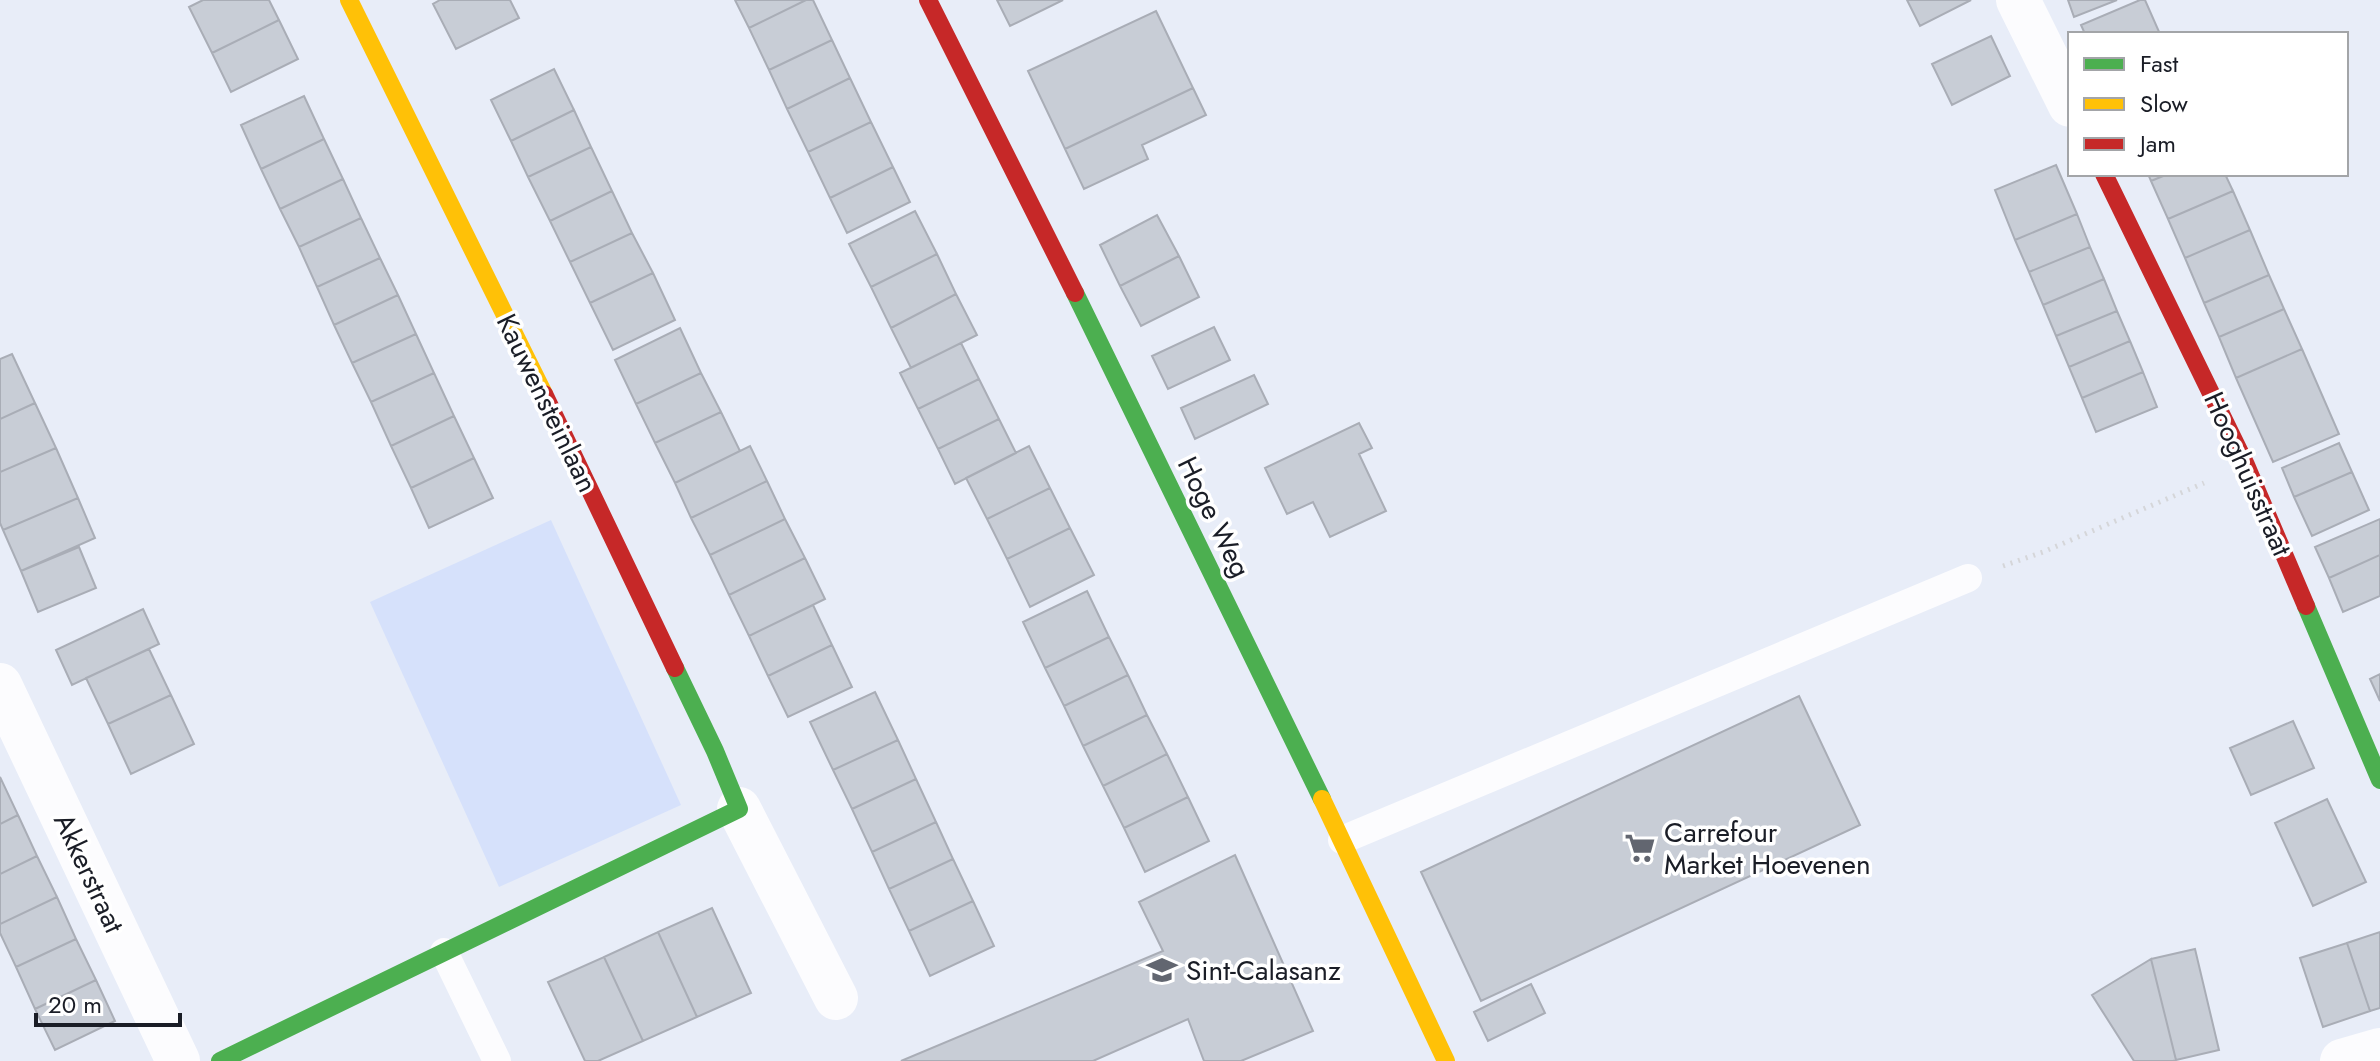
<svg xmlns="http://www.w3.org/2000/svg" width="2380" height="1061" font-family="Jost,sans-serif">
<style>
.green{fill:#d6e1fb}
.building{fill:#c8cdd6;stroke:#a9adb6;stroke-width:2}
.lines{fill:none;stroke-linecap:round;stroke-linejoin:round}
.path{stroke:#d5d6d9;stroke-width:5;stroke-dasharray:2 6;stroke-linecap:butt}
.lane{stroke:#fcfcfe;stroke-width:28}
.street{stroke:#fcfcfe;stroke-width:44}
.fast{stroke:#4caf50;stroke-width:18}
.slow{stroke:#ffc107;stroke-width:18}
.jam{stroke:#c62828;stroke-width:18}
.labels{text-anchor:middle;dominant-baseline:central;stroke-width:7;stroke-linejoin:round;paint-order:stroke}
.street-label{font-size:28px;fill:#1a1d26;stroke:#fff}
.poi-label{font-size:28px;fill:#1a1d26;stroke:#fff;text-anchor:start}
</style>
<rect width="100%" height="100%" fill="#e8edf8"/>
<path class="green" d="M 551,520 L 681,805 L 499,887 L 370,602 Z"/>
<path class="building" d="M 203,0 L 269,0 L 279,20 L 212,53 L 189,7 Z
M 440,0 L 510,0 L 519,18 L 456,49 L 433,4 Z
M 735,0 L 806,0 L 749,28 Z
M 806,0 L 813,0 L 832,40 L 769,70 L 749,28 Z
M 997,0 L 1063,0 L 1010,26 Z
M 1907,0 L 1971,0 L 1920,26 Z
M 2068,0 L 2117,0 L 2074,17 Z
M 2140,0 L 2145,0 L 2160,34 L 2085,34 L 2081,25 Z
M 1156,11 L 1193,88 L 1065,149 L 1028,71 Z
M 279,20 L 298,59 L 231,92 L 212,53 Z
M 1991,36 L 2010,76 L 1952,105 L 1932,64 Z
M 832,40 L 850,78 L 787,109 L 769,70 Z
M 554,69 L 574,110 L 511,141 L 491,100 Z
M 850,78 L 871,122 L 808,152 L 787,109 Z
M 1193,88 L 1206,115 L 1142,145 L 1148,159 L 1084,189 L 1065,149 Z
M 304,96 L 324,139 L 261,169 L 241,125 Z
M 574,110 L 591,147 L 528,177 L 511,141 Z
M 871,122 L 893,167 L 830,198 L 808,152 Z
M 324,139 L 343,179 L 280,209 L 261,169 Z
M 591,147 L 612,191 L 550,221 L 528,177 Z
M 2056,165 L 2077,214 L 2015,240 L 1995,190 Z
M 893,167 L 910,202 L 847,233 L 830,198 Z
M 2148,174 L 2168,174 L 2151,181 Z
M 2168,174 L 2225,174 L 2233,191 L 2168,219 L 2151,181 Z
M 343,179 L 361,218 L 299,247 L 280,209 Z
M 612,191 L 632,233 L 570,262 L 550,221 Z
M 2233,191 L 2250,230 L 2185,258 L 2168,219 Z
M 915,211 L 937,254 L 871,287 L 849,244 Z
M 2077,214 L 2090,247 L 2029,272 L 2015,240 Z
M 1157,215 L 1179,256 L 1120,286 L 1100,245 Z
M 361,218 L 380,258 L 317,287 L 299,247 Z
M 2250,230 L 2269,275 L 2204,303 L 2185,258 Z
M 632,233 L 653,273 L 590,303 L 570,262 Z
M 2090,247 L 2104,279 L 2043,305 L 2029,272 Z
M 937,254 L 956,294 L 891,328 L 871,287 Z
M 1179,256 L 1199,297 L 1141,326 L 1120,286 Z
M 380,258 L 398,295 L 334,325 L 317,287 Z
M 653,273 L 675,320 L 613,350 L 590,303 Z
M 2269,275 L 2284,309 L 2219,337 L 2204,303 Z
M 2104,279 L 2117,311 L 2056,336 L 2043,305 Z
M 956,294 L 977,335 L 911,368 L 891,328 Z
M 398,295 L 416,334 L 352,363 L 334,325 Z
M 2284,309 L 2302,349 L 2236,378 L 2219,337 Z
M 2117,311 L 2130,341 L 2069,367 L 2056,336 Z
M 1214,327 L 1230,360 L 1168,389 L 1152,356 Z
M 680,328 L 701,373 L 636,404 L 615,360 Z
M 416,334 L 434,373 L 371,402 L 352,363 Z
M 2130,341 L 2143,372 L 2082,398 L 2069,367 Z
M 961,343 L 979,379 L 918,409 L 900,373 Z
M 2302,349 L 2339,434 L 2273,462 L 2236,378 Z
M 12,354 L 35,403 L 0,419 L 0,359 Z
M 2143,372 L 2157,407 L 2096,432 L 2082,398 Z
M 434,373 L 454,416 L 391,446 L 371,402 Z
M 701,373 L 721,412 L 655,443 L 636,404 Z
M 1254,375 L 1268,404 L 1195,439 L 1181,408 Z
M 979,379 L 999,419 L 938,449 L 918,409 Z
M 35,403 L 56,448 L 0,472 L 0,419 Z
M 721,412 L 740,451 L 675,483 L 655,443 Z
M 454,416 L 474,458 L 411,488 L 391,446 Z
M 999,419 L 1016,453 L 955,484 L 938,449 Z
M 1359,423 L 1372,448 L 1359,454 L 1386,511 L 1330,537 L 1313,502 L 1287,514 L 1265,468 Z
M 2339,443 L 2352,472 L 2294,497 L 2282,468 Z
M 750,446 L 767,481 L 691,518 L 675,483 Z
M 1029,446 L 1050,488 L 987,519 L 966,478 Z
M 56,448 L 78,498 L 3,530 L 0,523 L 0,472 Z
M 474,458 L 493,498 L 429,528 L 411,488 Z
M 2352,472 L 2369,510 L 2312,536 L 2294,497 Z
M 767,481 L 785,519 L 710,555 L 691,518 Z
M 1050,488 L 1070,528 L 1007,559 L 987,519 Z
M 78,498 L 95,538 L 21,571 L 3,530 Z
M 785,519 L 805,558 L 729,595 L 710,555 Z
M 2380,519 L 2380,555 L 2329,578 L 2315,547 Z
M 1070,528 L 1094,575 L 1030,607 L 1007,559 Z
M 79,547 L 96,588 L 38,612 L 21,571 Z
M 2380,555 L 2380,596 L 2343,612 L 2329,578 Z
M 805,558 L 825,599 L 749,636 L 729,595 Z
M 1087,591 L 1109,637 L 1045,668 L 1023,622 Z
M 813,605 L 832,645 L 768,676 L 749,636 Z
M 143,609 L 159,644 L 72,685 L 56,650 Z
M 1109,637 L 1128,675 L 1064,706 L 1045,668 Z
M 832,645 L 852,687 L 788,717 L 768,676 Z
M 149,649 L 171,695 L 108,724 L 86,678 Z
M 2380,674 L 2380,701 L 2370,679 Z
M 1128,675 L 1147,715 L 1083,746 L 1064,706 Z
M 875,692 L 898,740 L 833,770 L 810,722 Z
M 171,695 L 194,744 L 131,774 L 108,724 Z
M 1799,696 L 1860,825 L 1481,1001 L 1421,872 Z
M 1147,715 L 1167,754 L 1103,786 L 1083,746 Z
M 2293,721 L 2314,768 L 2251,795 L 2230,748 Z
M 898,740 L 916,779 L 852,809 L 833,770 Z
M 1167,754 L 1188,797 L 1124,828 L 1103,786 Z
M 0,777 L 18,815 L 0,824 Z
M 916,779 L 936,822 L 872,852 L 852,809 Z
M 1188,797 L 1209,841 L 1145,872 L 1124,828 Z
M 2327,799 L 2366,882 L 2313,906 L 2275,823 Z
M 18,815 L 37,856 L 0,874 L 0,824 Z
M 936,822 L 953,859 L 889,889 L 872,852 Z
M 1235,855 L 1313,1031 L 1241,1061 L 1204,1061 L 1188,1019 L 1093,1061 L 901,1061 L 1163,951 L 1139,902 Z
M 37,856 L 57,897 L 0,924 L 0,874 Z
M 953,859 L 973,901 L 909,931 L 889,889 Z
M 57,897 L 76,939 L 16,967 L 0,933 L 0,924 Z
M 973,901 L 994,946 L 930,976 L 909,931 Z
M 712,908 L 751,993 L 697,1017 L 658,932 Z
M 658,932 L 697,1017 L 643,1041 L 604,957 Z
M 2380,932 L 2380,1008 L 2370,1011 L 2347,943 Z
M 76,939 L 96,980 L 35,1009 L 16,967 Z
M 2347,943 L 2370,1011 L 2323,1027 L 2300,958 Z
M 2195,949 L 2219,1050 L 2176,1060 L 2151,959 Z
M 604,957 L 643,1041 L 598,1061 L 585,1061 L 548,982 Z
M 2151,959 L 2176,1060 L 2173,1061 L 2134,1061 L 2092,995 Z
M 96,980 L 115,1021 L 55,1050 L 35,1009 Z
M 1531,984 L 1545,1013 L 1488,1041 L 1474,1012 Z"/>
<g class="lines">
<path class="path" d="M 2003,566 L 2043,552 L 2204,483"/>
<path class="lane" d="M 1342,840 L 1968,578
M 444,952 L 497,1061"/>
<path class="street" d="M 2018,0 L 2070,105
M 0,685 L 178,1061
M 739,809 L 836,998
M 2342,1061 L 2380,1050"/>
<path class="fast" d="M 1075,293 L 1322,799
M 2306,606 L 2380,780
M 220,1061 L 739,809 L 715,751 L 675,668"/>
<path class="slow" d="M 349,0 L 544,394
M 1322,799 L 1446,1061"/>
<path class="jam" d="M 928,0 L 1075,293
M 2104,174 L 2246,465 L 2306,606
M 544,394 L 675,668"/>
</g>
<defs>
<g id="supermarket-bare" transform="scale(2.4)"><path d="M-6-5.5h2.5l.6 2H6L4.5 2H-2.5L-4.4-4H-6ZM-1.5 3.2a1.3 1.3 0 1 0 .1 0ZM3 3.2a1.3 1.3 0 1 0 .1 0Z" fill="#626670" stroke="#fff" stroke-width="2.5" paint-order="stroke"/></g>
<g id="school-bare" transform="scale(2.4)"><path d="M0-5L7-2L0 1L-7-2ZM-4 1L0 2.5L4 1V4Q0 6-4 4Z" fill="#626670" stroke="#fff" stroke-width="2.5" paint-order="stroke"/></g>
</defs>
<g fill-rule="evenodd">
<use href="#supermarket-bare" x="1640" y="848"/>
<use href="#school-bare" x="1162" y="970"/>
</g>
<g class="labels">
<g class="street-label">
<text transform="translate(547 403) rotate(64)">Kauwensteinlaan</text>
<text transform="translate(2248 474) rotate(66)">Hooghuisstraat</text>
<text transform="translate(1214 517) rotate(64)">Hoge Weg</text>
<text transform="translate(89 873) rotate(65)">Akkerstraat</text>
</g>
<g class="poi-label">
<text x="1664" y="832">Carrefour<tspan x="1664" dy="32">Market Hoevenen</tspan></text>
<text x="1186" y="970">Sint-Calasanz</text>
</g>
</g>
<rect x="2068" y="32" width="280" height="144" fill="#ffffff" stroke="#a3a5a8" stroke-width="2"/>
<rect x="2084" y="58" width="40" height="12" fill="#4caf50" stroke="#a3a5a8" stroke-width="2"/>
<text x="2140" y="72" font-size="24" fill="#1a1d26">Fast</text>
<rect x="2084" y="98" width="40" height="12" fill="#ffc107" stroke="#a3a5a8" stroke-width="2"/>
<text x="2140" y="112" font-size="24" fill="#1a1d26">Slow</text>
<rect x="2084" y="138" width="40" height="12" fill="#c62828" stroke="#a3a5a8" stroke-width="2"/>
<text x="2140" y="152" font-size="24" fill="#1a1d26">Jam</text>
<path d="M36 1013v12h144v-12" fill="none" stroke="#1a1d26" stroke-width="4"/>
<text x="48" y="1013" font-size="24" fill="#1a1d26" stroke="#ffffff" stroke-width="6" paint-order="stroke">20 m</text>
</svg>
